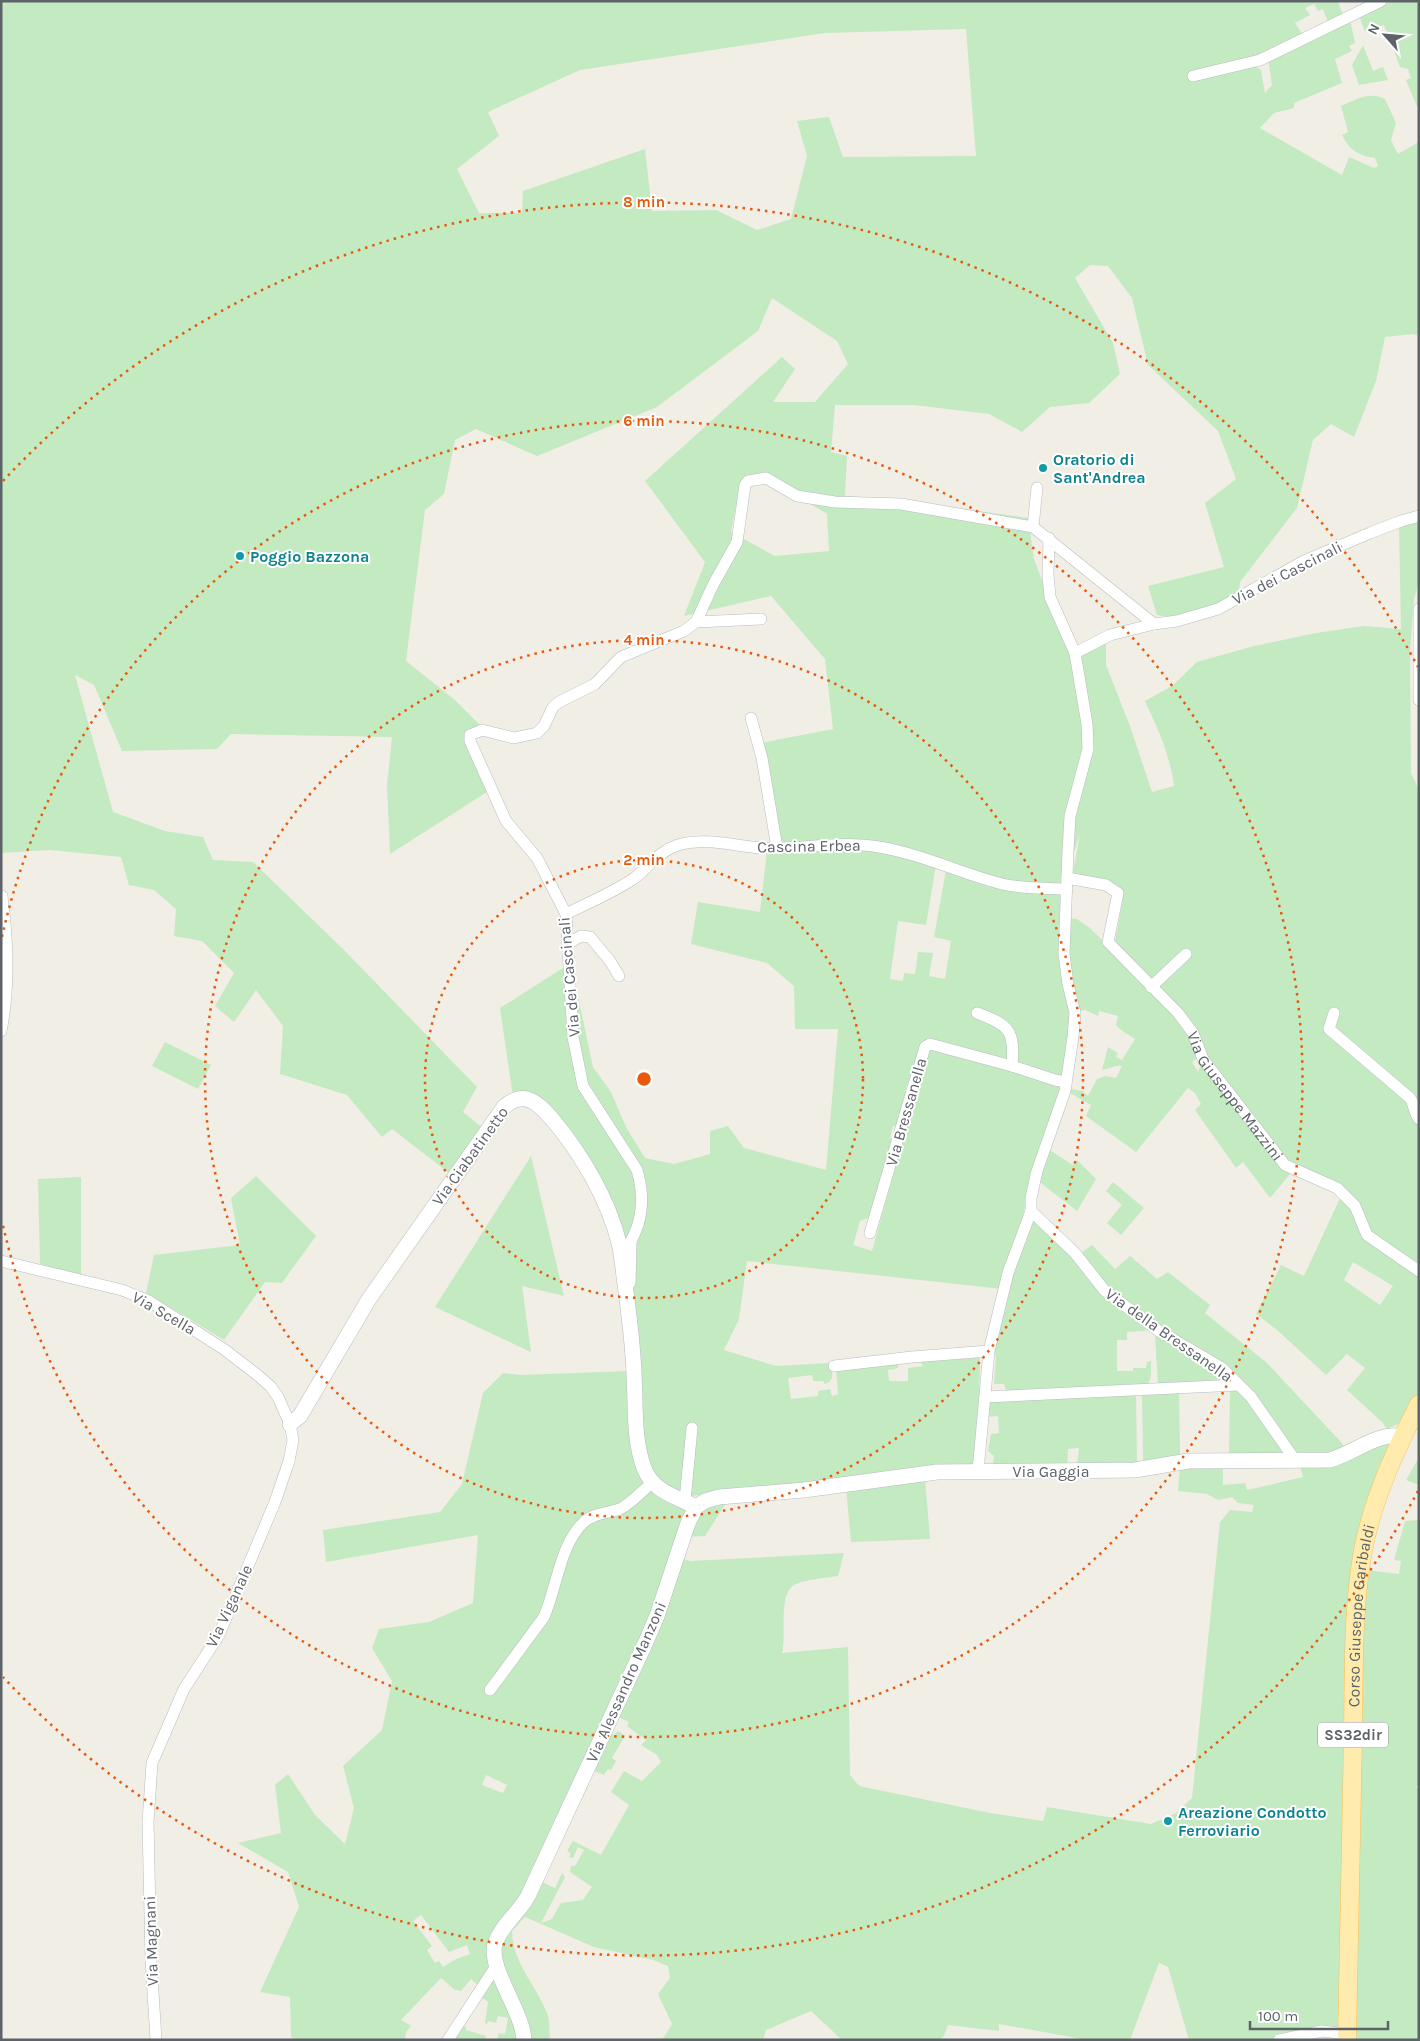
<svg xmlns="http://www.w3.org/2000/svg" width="1420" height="2041" font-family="Karla,sans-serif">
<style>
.green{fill:#c4eac1;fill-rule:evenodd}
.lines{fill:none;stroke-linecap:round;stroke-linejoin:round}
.street-casing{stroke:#b8bcc0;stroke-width:12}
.secondary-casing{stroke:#b7bcc1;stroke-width:16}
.primary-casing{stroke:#fcbf54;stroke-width:19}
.street{stroke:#fff;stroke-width:11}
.secondary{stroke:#fff;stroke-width:15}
.primary{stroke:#ffebad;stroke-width:18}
.ring{fill:none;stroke:#e8590c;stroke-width:2.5;stroke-dasharray:2.5 5}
.culture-dot{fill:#0f9aa8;stroke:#fff;stroke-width:2}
.labels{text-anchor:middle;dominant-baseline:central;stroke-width:4;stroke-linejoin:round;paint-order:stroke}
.shield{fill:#fff;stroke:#8e9295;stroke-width:1}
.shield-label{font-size:15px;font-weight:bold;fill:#5d6368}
.culture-label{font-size:16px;font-weight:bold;fill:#0d838f;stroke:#fff;text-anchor:start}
.street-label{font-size:16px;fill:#5d6368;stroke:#fff}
.centre{fill:#e8590c;stroke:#fff;stroke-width:2.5}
.ring-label{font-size:15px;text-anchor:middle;font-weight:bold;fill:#e8590c;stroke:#fff;stroke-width:4;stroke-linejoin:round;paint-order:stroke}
</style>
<rect width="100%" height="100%" fill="#f1eee6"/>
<path class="green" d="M 1,1 L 1338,1 L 1343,15 L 1328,22 L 1323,9 L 1318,11 L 1314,4 L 1305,8 L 1310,15 L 1295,23 L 1303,35 L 1268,53 L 1206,72 L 1207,76 L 1254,65 L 1261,70 L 1265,93 L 1272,85 L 1268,59 L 1345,20 L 1351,24 L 1355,43 L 1349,46 L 1352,51 L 1335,59 L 1342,83 L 1294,103 L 1294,108 L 1274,113 L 1260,128 L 1342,175 L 1349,157 L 1374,168 L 1378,166 L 1375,158 C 1358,155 1350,151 1342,135 L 1348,132 L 1341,106 C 1357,99 1368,91 1385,99 L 1396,123 L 1391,140 L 1398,154 L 1419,142 L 1419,336 L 1413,334 L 1385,337 L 1376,381 L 1354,437 L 1331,424 L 1313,440 L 1297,508 L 1240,582 L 1239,592 L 1208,608 L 1175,618 L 1157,615 L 1148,586 L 1224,567 L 1205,503 L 1236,479 L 1218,431 L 1148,365 L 1132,298 L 1108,266 L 1090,265 L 1075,278 L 1113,343 L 1120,374 L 1089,403 L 1050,407 L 1022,432 L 989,414 L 914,405 L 835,405 L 831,452 L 847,456 L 845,496 L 898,500 L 1028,518 L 1034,559 L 1070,655 L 1106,643 L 1106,665 L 1130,726 L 1152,792 L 1174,786 C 1170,755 1158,729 1145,701 L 1172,686 L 1197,662 L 1254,646 L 1316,633 L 1364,626 L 1401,629 L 1399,527 L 1419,522 L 1419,582 L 1414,599 L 1410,652 L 1411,773 L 1419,790 L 1419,1267 L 1414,1272 L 1419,1275 L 1419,1392 L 1400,1423 L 1387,1429 L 1383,1423 L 1347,1390 L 1365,1368 L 1347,1354 L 1326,1375 L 1276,1329 L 1256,1314 L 1281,1265 L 1304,1276 L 1340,1198 L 1336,1192 L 1290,1174 L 1270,1198 L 1243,1162 L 1236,1168 L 1195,1110 L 1201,1104 L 1195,1093 L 1188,1088 L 1136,1152 L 1086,1116 L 1091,1105 L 1070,1093 L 1071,1089 L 1082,1091 L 1088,1096 L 1097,1079 L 1105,1076 L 1116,1078 L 1122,1066 C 1114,1065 1110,1069 1102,1070 L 1108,1047 L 1118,1053 L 1116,1057 L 1122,1060 L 1135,1039 L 1121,1030 L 1116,1025 L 1118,1016 L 1099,1011 L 1098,1016 L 1085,1010 L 1076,1011 L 1067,969 L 1067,918 L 1077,919 L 1090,928 L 1177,1015 L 1190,1034 L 1199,1056 L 1192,1062 L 1198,1072 L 1203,1060 L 1193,1033 L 1194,1031 L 1180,1012 L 1149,982 L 1115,942 L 1123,899 L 1102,888 L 1071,883 L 1080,834 L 1060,893 L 1061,957 L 1069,1008 L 1069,1044 L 1064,1074 L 1059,1077 L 1051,1076 L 1019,1065 L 1015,1063 L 1015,1059 L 1010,1058 L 1006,1062 L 1003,1062 L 926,1040 L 914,1079 L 908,1082 L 905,1091 L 910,1093 L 900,1126 L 893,1126 L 890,1138 L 895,1143 L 873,1216 L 860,1221 L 853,1245 L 872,1251 L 929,1047 L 1063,1086 L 1036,1164 L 1022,1221 L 1004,1274 L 1002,1289 L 747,1261 L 739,1319 L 724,1350 L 776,1366 L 829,1363 C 833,1371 835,1381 825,1384 L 823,1381 L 813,1381 L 812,1375 L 788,1378 L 791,1399 L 818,1396 L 818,1391 L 830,1389 L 832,1396 L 838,1394 L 836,1368 L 898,1361 L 898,1368 L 888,1370 L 889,1381 L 908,1381 L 908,1368 L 923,1366 L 920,1361 L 977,1355 L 980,1359 L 979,1404 L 974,1467 L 942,1467 L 780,1487 L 690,1496 L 673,1492 L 661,1484 L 649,1470 L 643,1454 L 639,1436 L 637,1396 L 630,1395 C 634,1424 632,1459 651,1482 C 641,1489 631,1500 620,1506 C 610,1512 595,1513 584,1520 C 562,1537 554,1591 543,1616 L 490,1688 L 491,1691 L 545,1618 L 559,1580 L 563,1560 L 575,1536 L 585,1523 L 597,1517 L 623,1509 L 653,1485 L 666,1497 L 685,1504 L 686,1514 L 655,1613 L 525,1894 C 517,1910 503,1919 496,1935 C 491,1945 492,1952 491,1961 C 491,1969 483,1979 479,1986 L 471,1979 L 461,1991 L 455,1990 L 441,1978 L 401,2020 L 411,2026 L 406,2032 L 405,2040 L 298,2040 L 291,2037 L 290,1997 L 260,1992 L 299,1907 L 288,1872 L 238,1843 L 281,1833 L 275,1785 L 288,1774 L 315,1815 L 345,1844 L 354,1808 L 343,1766 L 382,1730 L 392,1681 L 372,1648 L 379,1629 L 429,1622 L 473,1603 L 478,1535 L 326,1562 L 323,1530 L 440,1512 L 462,1484 L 483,1393 L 503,1373 L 520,1375 L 629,1371 L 616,1243 L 609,1222 L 584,1172 L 563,1140 L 537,1109 L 525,1101 L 514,1104 L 500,1008 L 563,968 L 573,973 L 593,1067 L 611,1092 L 626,1127 L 645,1158 L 674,1164 L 710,1154 L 710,1131 L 728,1126 L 744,1148 L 826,1170 L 838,1029 L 795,1029 L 794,986 L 767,963 L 691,944 L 698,902 L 760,912 L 767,851 L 836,846 L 868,848 L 936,865 L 926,925 L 898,921 L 890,979 L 903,981 L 904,973 L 915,974 L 918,952 L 933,953 L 929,976 L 945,979 L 951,941 L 934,937 L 946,870 L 989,887 L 992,886 L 987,876 L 898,847 L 851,839 L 832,839 L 780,845 L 761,743 L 833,729 L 825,659 L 771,596 L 684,616 L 705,562 L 645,481 L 782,357 L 795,369 L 773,402 L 815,402 L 848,364 L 837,341 L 772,298 L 758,331 L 657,407 L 537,456 L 476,429 L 455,440 L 444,494 L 425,510 L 406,661 L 455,700 L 480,725 L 466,734 L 487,792 L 390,854 L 387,785 L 392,737 L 231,734 L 217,749 L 122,751 L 94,685 L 75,675 L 113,812 L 165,831 L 203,837 L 213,860 L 253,862 L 343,949 L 477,1087 L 463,1112 L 483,1128 L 449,1173 L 392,1129 L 382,1137 L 347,1095 L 280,1074 L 283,1026 L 256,990 L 234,1022 L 215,1006 L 234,973 L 202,941 L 174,936 L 176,909 L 154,890 L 129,885 L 121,857 L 50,850 L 1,853 ZM 966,29 L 976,156 L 843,157 L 829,117 L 797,121 L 807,156 L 791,219 L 757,230 L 716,210 L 652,211 L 645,149 L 523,191 L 522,213 L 479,213 L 457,169 L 499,136 L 488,112 L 580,70 L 825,33 ZM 764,476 L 827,514 L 829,551 L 775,556 L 731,532 L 740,485 L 749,477 ZM 1353,1262 L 1393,1286 L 1380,1305 L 1344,1280 ZM 486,1775 L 507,1785 L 503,1793 L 482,1785 ZM 421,1915 L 449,1952 L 467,1945 L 470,1954 L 456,1959 L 443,1967 L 439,1961 L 435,1963 L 427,1950 L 432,1946 L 413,1921 Z
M 1391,1 L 1419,1 L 1419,111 L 1406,80 L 1411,78 L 1408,69 L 1400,67 L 1384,25 L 1365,32 L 1359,15 Z
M 1363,45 L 1373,71 L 1383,67 L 1388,80 L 1359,85 L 1352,65 Z
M 165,1042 L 211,1065 L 198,1089 L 152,1066 Z
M 1048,1149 L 1073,1165 L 1077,1160 L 1096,1179 L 1077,1211 L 1037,1180 Z
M 531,1156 L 564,1296 L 522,1286 L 531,1352 L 435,1307 Z
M 256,1176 L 316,1236 L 282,1283 L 265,1282 L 224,1340 L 146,1293 L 154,1255 L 240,1245 L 231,1198 Z
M 81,1177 L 81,1276 L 40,1264 L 38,1179 Z
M 1113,1182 L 1144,1208 L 1121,1235 L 1107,1223 L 1122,1205 L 1106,1191 Z
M 1031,1217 L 1054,1237 L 1084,1271 L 1208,1362 L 1229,1382 L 1158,1385 L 1155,1335 L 1146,1330 L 1145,1331 L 1127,1332 L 1127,1340 L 1117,1340 L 1117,1371 L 1133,1371 L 1133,1368 L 1146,1368 L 1147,1362 L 1151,1361 L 1151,1376 L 1148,1384 L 1007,1393 L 1004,1384 L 994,1384 L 996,1358 L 994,1344 L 1011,1274 Z
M 1092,1245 L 1115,1269 L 1130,1256 L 1157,1279 L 1168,1272 L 1210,1305 L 1205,1313 L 1267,1363 L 1341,1442 L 1346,1451 L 1299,1456 L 1244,1386 L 1170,1335 L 1105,1286 L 1081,1253 Z
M 1233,1388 L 1243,1394 L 1285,1453 L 1229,1455 L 1230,1389 Z
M 1179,1390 L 1180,1456 L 1143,1463 L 1142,1393 Z
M 1136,1392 L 1137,1463 L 1077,1465 L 1079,1448 L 1068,1449 L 1067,1468 L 993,1466 L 994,1456 L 988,1451 L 991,1434 L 999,1433 L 998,1416 L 987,1417 L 988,1399 Z
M 1384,1440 L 1392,1444 L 1367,1503 L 1341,2030 L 1269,2040 L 1189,2040 L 1168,1967 L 1159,1963 L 1130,2040 L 1088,2040 L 999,2024 L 999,2031 L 948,2025 L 944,2036 L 939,2040 L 842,2040 L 811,2011 L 766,2030 L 763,2040 L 662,2040 L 672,2024 L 658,1994 L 670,1978 L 668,1966 L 653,1960 L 594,1947 L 525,1917 L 512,1931 C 512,1962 536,1985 547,2013 C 550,2020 549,2031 550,2040 L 526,2040 L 497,1946 L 540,1881 L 555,1888 L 562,1873 L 565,1877 L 541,1923 L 552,1919 L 561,1903 L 583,1900 L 592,1887 L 570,1872 L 571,1866 L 575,1866 L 584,1850 L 578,1847 L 573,1858 L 569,1857 L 571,1853 L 567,1851 L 573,1841 L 601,1855 L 629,1805 L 611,1792 L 624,1771 L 642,1781 L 661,1762 L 657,1755 L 641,1745 L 646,1740 L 627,1726 L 629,1722 L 616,1716 L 678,1558 L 691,1561 L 844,1553 L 838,1576 C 825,1578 808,1579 796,1584 C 777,1592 787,1636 782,1653 L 848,1647 L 850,1775 L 859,1786 L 990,1813 L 1043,1821 L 1047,1807 L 1151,1824 L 1176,1813 L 1192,1798 L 1220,1522 L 1230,1510 L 1252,1512 L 1254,1505 L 1238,1503 L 1232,1497 L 1218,1500 L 1207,1494 L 1178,1491 L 1180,1465 L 1249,1464 L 1223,1469 L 1223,1485 L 1245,1483 L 1247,1490 L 1252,1489 L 1303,1477 L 1300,1466 L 1323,1468 L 1333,1465 Z
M 1419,1457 L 1419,1485 L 1406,1480 Z
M 925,1478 L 930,1539 L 851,1542 L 846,1488 Z
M 728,1500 L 705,1536 L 686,1537 C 698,1514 703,1508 728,1500 Z
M 1419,1520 L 1419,1786 L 1416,1786 L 1419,1790 L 1419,2040 L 1352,2040 L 1354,1898 L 1362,1737 L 1361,1619 L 1367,1570 L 1399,1574 L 1401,1561 L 1394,1560 L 1405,1521 Z
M 618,1731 L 625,1736 L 612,1758 L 616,1761 L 611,1770 L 608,1769 L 604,1775 L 592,1770 L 611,1733 L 614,1735 Z
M 493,1977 L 522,2040 L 497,2040 L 499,2033 L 505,2034 L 508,2018 L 498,2016 L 496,2023 L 488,2021 L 487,2024 L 485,2023 L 488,2002 L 480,1996 Z
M 463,2026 L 466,2027 L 466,2030 L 486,2036 L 485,2040 L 453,2040 Z"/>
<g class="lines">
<g class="street-casing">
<g id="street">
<path d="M 1193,76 L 1260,60 L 1381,1"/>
<path d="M 1033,527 L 1037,488"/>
<path d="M 1049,538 L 1048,575 L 1050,597 L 1075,653"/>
<path d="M 1419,609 L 1419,700"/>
<path d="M 696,622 L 713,585 L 737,542 L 745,485 L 748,481 L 766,478 L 797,496 L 835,502 L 901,504 L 1033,527 L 1154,624"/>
<path d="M 751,718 L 762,758 L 777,848"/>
<path id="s1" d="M 1067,878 L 1106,885 L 1118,893 L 1108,942 L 1178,1013 L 1193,1033 L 1203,1059 L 1285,1165 L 1337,1188 L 1355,1206 L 1367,1235 L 1419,1271"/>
<path d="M 566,914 C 588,903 612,893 633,879 C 650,867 657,852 678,845 C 704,837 735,846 761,848 C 801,850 839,840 879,847 C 921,854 960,873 1002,884 C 1023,889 1046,888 1067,889"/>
<path d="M 569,943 L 581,936 L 590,937 L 610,961 L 619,976"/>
<path d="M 1151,987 L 1186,954"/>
<path d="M 977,1013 C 1010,1025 1015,1031 1012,1066"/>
<path d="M 1334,1013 L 1329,1029 L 1410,1098 C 1415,1105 1413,1112 1419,1119"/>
<path d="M 1,1031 C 10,986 8,941 2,896"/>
<path d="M 870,1233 L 925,1047 L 930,1044 L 1012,1066 L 1055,1080 L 1066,1082"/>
<path d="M 621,1255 C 642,1230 646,1201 637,1170 L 583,1086 L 573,1037 L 566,914 L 537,858 L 506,821 L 470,741 L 470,735 L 482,730 L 514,738 L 537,733 L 544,726 L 553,707 L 559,702 L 595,684 L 621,657 L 684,631 L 696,622 L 761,619"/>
<path d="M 1,1261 L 122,1290 L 149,1301 L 225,1350 L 260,1377 L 271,1387 L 278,1397 L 290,1424 L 293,1440 L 289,1461 L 275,1502 L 219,1635 L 184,1689 L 152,1763 L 148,1822 L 151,1960 L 156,2040"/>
<path d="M 630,1283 L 631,1243"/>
<path d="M 834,1366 L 912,1357 L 989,1351"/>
<path d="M 985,1397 L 1238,1385"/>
<path d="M 1295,1460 L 1251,1397 L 1222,1368 L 1159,1331 L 1105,1291 L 1075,1253 L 1031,1211 L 1031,1198 L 1037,1171 L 1065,1091 L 1073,1037 L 1075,1013 L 1068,984 L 1064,954 L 1068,851 L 1070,816 L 1088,749 L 1087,724 L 1075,653 L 1110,635 L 1154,624 L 1177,621 L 1218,609 L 1304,561 L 1370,533 L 1401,521 L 1419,516"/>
<path d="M 978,1471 L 989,1351 L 1008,1273 L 1031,1211"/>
<path d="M 685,1500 L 692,1428"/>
<path d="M 490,1690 L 544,1617 C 557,1587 560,1544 584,1522 C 593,1513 609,1513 620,1509 C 631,1504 643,1490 653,1482"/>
<path d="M 448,2040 L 496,1966"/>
<path d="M 1279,2040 L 1322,2031 L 1347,2034"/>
</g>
</g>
<g class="secondary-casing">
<path id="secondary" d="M 290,1424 L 300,1416 L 369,1299 L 504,1107 C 525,1089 538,1103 553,1120 C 582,1155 608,1199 619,1243 C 622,1256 623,1270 625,1284 C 629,1314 633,1344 634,1374 C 636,1405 633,1438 644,1468 C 653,1492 676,1496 696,1507
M 524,2040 C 523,2012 488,1968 495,1944 C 501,1925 519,1913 528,1896 L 645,1644 L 657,1616 L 688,1523 L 696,1507 L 705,1501 L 719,1497 L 804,1490 L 937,1472 L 1135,1470 L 1188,1461 L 1330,1460 C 1352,1454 1381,1430 1402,1437"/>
</g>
<g class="primary-casing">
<g id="primary">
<path id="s2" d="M 1347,2040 C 1349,1939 1351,1838 1353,1737 C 1354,1675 1352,1601 1365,1541 C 1376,1492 1396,1449 1419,1404"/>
</g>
</g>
<use href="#street" class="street"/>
<use href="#secondary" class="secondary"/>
<use href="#primary" class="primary"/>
</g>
<g class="ring">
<circle cx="644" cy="1079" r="219"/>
<circle cx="644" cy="1079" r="439"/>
<path d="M2 937A658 658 0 1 1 2 1221"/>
<path d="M1418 1491A877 877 0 0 1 3 1677M3 481A877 877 0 0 1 1418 667"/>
</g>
<g class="culture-dot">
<circle cx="1043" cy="468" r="5"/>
<circle cx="240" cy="556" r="5"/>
<circle cx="1168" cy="1821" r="5"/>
</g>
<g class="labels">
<rect class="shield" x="1318" y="1722.5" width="70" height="25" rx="4"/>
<g class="shield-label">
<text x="1353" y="1735">SS32dir</text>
</g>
<g class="culture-label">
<text x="1053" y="459">Oratorio di<tspan x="1053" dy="18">Sant'Andrea</tspan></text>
<text x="250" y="556">Poggio Bazzona</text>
<text x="1178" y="1812">Areazione Condotto<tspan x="1178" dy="18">Ferroviario</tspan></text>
</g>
<g class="street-label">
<text transform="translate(1287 573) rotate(-27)">Via dei Cascinali</text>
<text transform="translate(809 846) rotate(-1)">Cascina Erbea</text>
<text transform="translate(569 977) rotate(-95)">Via dei Cascinali</text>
<text stroke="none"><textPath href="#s1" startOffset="305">Via Giuseppe Mazzini</textPath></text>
<text transform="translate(906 1112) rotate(-74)">Via Bressanella</text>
<text transform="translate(470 1156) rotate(-54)">Via Ciabatinetto</text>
<text transform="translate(164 1313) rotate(30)">Via Scella</text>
<text transform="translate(1169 1335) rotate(35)">Via della Bressanella</text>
<text x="1051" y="1471">Via Gaggia</text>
<text transform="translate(229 1606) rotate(-65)">Via Viganale</text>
<text stroke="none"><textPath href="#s2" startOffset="425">Corso Giuseppe Garibaldi</textPath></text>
<text transform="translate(626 1682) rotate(-66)">Via Alessandro Manzoni</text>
<text transform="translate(151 1941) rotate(-92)">Via Magnani</text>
</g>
</g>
<circle cx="644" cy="1079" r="8" class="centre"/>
<g class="ring-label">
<text x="644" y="207">8 min</text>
<text x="644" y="426">6 min</text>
<text x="644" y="645">4 min</text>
<text x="644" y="865">2 min</text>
</g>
<rect width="1420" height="2041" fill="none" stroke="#5d6368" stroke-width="5"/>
<g transform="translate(1385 35) rotate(297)" stroke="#ffffff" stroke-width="4" paint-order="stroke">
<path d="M0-4L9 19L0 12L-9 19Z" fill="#5d6368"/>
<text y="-8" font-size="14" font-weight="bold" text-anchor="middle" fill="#5d6368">N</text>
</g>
<path d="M1250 2021v8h138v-8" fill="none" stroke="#5d6368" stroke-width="2.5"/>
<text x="1258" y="2021" font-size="15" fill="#5d6368" stroke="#ffffff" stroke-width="4" paint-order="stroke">100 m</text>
</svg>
